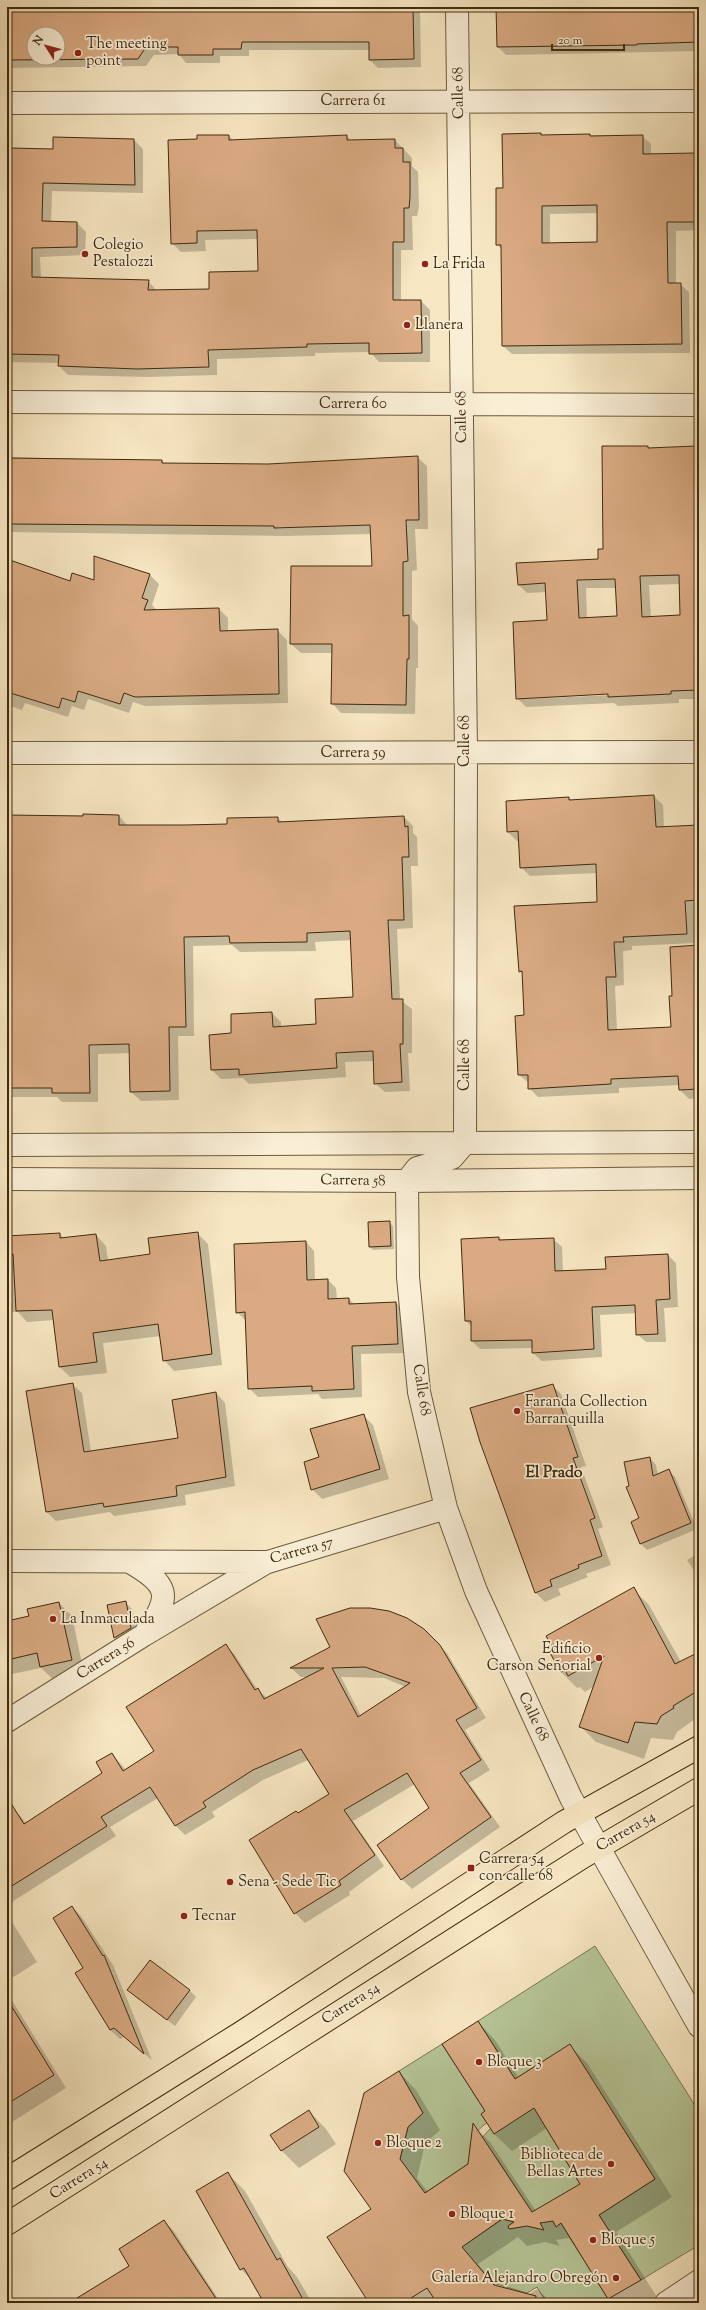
<svg xmlns="http://www.w3.org/2000/svg" width="706" height="2310" font-family="'Sorts Mill Goudy',serif">
<style>
.green{fill:#b6c698;stroke:#7b7854}
.shadow{fill:#0003;fill-rule:evenodd}
.building{fill:#daab83;stroke:#402b0f;fill-rule:evenodd}
.lines{fill:none;stroke-linecap:round;stroke-linejoin:round}
.minor-casing{stroke:#6e5a3c;stroke-width:24}
.major-casing{stroke:#402b0f;stroke-width:24}
.minor{stroke:#f9efd7;stroke-width:22}
.major{stroke:#f6e6c1;stroke-width:22}
.poi-dot{fill:#8f2418;stroke:#f9efd7;stroke-width:1.5}
.labels{text-anchor:middle;dominant-baseline:central;stroke-width:3.5;stroke-linejoin:round;paint-order:stroke}
.poi-label{font-size:15px;fill:#402b0f;stroke:#f9efd7;text-anchor:start}
.street-label{font-size:15px;fill:#402b0f;stroke:#f9efd7}
.neighbourhood-label{font-size:16px;font-weight:bold;fill:#402b0f;stroke:#f9efd7}
</style>
<rect width="100%" height="100%" fill="#f6e6c1"/>
<filter id="stains"><feTurbulence type="fractalNoise" baseFrequency=".005" numOctaves="4"/><feColorMatrix values="0 0 0 0 .2 0 0 0 0 .09 0 0 0 0 .02 0 0 0 .5 -.17"/></filter>
<radialGradient id="worn" r=".72"><stop offset=".6" stop-color="#630" stop-opacity="0"/><stop offset="1" stop-color="#630" stop-opacity=".3"/></radialGradient>
<path class="green" d="M 595,1946 L 699,2112 L 699,2245 L 641,2280 L 599,2215 L 655,2179 L 570,2045 L 515,2079 L 478,2021 Z
M 442,2044 L 485,2111 L 481,2114 L 487,2123 C 474,2131 465,2147 472,2161 L 400,2210 L 400,2159 L 408,2127 L 423,2113 L 399,2071 Z
M 534,2108 L 580,2184 L 526,2219 L 523,2199 L 498,2160 L 477,2143 L 491,2128 L 494,2133 Z
M 507,2216 C 520,2229 536,2225 551,2219 L 556,2226 L 561,2223 L 608,2299 L 603,2303 L 547,2303 L 537,2287 L 527,2293 L 434,2266 Z"/>
<path class="shadow" d="M 7,7 L 420,7 L 421,67 L 378,68 L 370,60 L 370,50 L 249,50 L 249,56 L 220,56 L 220,63 L 186,63 L 179,54 L 154,55 L 146,66 L 7,68 ZM 34,34 L 58,34 L 58,58 L 34,58 Z
M 497,7 L 699,7 L 699,51 L 506,55 L 498,47 Z
M 504,135 L 642,136 L 651,144 L 651,155 L 696,154 L 699,158 L 699,230 L 676,231 L 676,284 L 680,284 L 689,292 L 690,353 L 512,354 L 503,346 L 502,249 L 497,245 L 504,189 ZM 598,213 L 598,243 L 550,244 L 550,214 Z
M 229,136 L 234,141 L 347,136 L 351,141 L 395,140 L 412,158 L 412,166 L 418,172 L 419,207 L 417,216 L 412,216 L 413,250 L 401,250 L 401,301 L 421,301 L 430,310 L 430,362 L 379,362 L 370,352 L 315,353 L 315,356 L 217,359 L 217,375 L 147,377 L 68,375 L 59,366 L 59,363 L 7,362 L 7,167 L 54,150 L 134,140 L 143,149 L 143,193 L 52,191 L 51,223 L 77,223 L 86,232 L 85,255 L 40,257 L 41,279 L 148,281 L 157,291 L 210,290 L 259,272 L 258,239 L 205,240 L 206,251 L 181,252 L 172,243 L 198,140 Z
M 647,447 L 649,449 L 696,447 L 699,450 L 699,699 L 679,699 L 679,703 L 618,706 L 614,703 L 526,707 L 517,698 L 548,621 L 547,592 L 527,593 L 518,584 L 599,560 ZM 680,584 L 681,616 L 651,618 L 649,585 ZM 586,588 L 616,588 L 618,617 L 587,618 ZM 613,693 L 613,695 L 524,699 L 524,697 Z
M 7,457 L 162,461 L 165,464 L 268,465 L 417,457 L 427,466 L 428,529 L 415,529 L 417,570 L 412,571 L 412,619 L 418,626 L 418,668 L 416,668 L 415,714 L 341,713 L 332,703 L 333,653 L 301,653 L 291,644 L 292,567 L 373,567 L 372,534 L 284,536 L 7,532 Z
M 7,574 L 70,582 L 150,575 L 159,584 L 152,605 L 157,610 L 219,609 L 228,618 L 228,631 L 277,630 L 287,640 L 288,703 L 145,706 L 133,702 L 129,713 L 88,699 L 84,710 L 72,706 L 68,717 L 25,703 L 22,710 L 7,705 Z
M 654,796 L 663,805 L 664,827 L 699,826 L 699,909 L 694,910 L 695,943 L 632,946 L 632,950 L 623,951 L 624,985 L 615,986 L 617,1031 L 672,1028 L 673,997 L 699,946 L 699,1098 L 689,1099 L 680,1090 L 680,1085 L 619,1088 L 619,1093 L 538,1097 L 529,1088 L 529,1083 L 519,1075 L 525,1016 L 524,975 L 520,971 L 598,903 L 597,873 L 530,876 L 521,867 L 520,840 L 517,841 L 508,832 L 507,802 L 569,798 L 572,801 Z
M 7,815 L 119,816 L 128,826 L 228,825 L 278,818 L 282,822 L 404,817 L 413,826 L 413,833 L 417,837 L 418,866 L 411,866 L 413,928 L 397,929 L 400,1000 L 412,1009 L 412,1053 L 408,1053 L 410,1091 L 385,1092 L 375,1083 L 374,1061 L 345,1062 L 346,1077 L 249,1084 L 243,1078 L 221,1079 L 212,1070 L 232,1034 L 272,1013 L 281,1022 L 281,1027 L 318,1025 L 354,998 L 352,940 L 315,942 L 316,951 L 240,952 L 232,945 L 193,946 L 194,1036 L 178,1036 L 179,1100 L 141,1101 L 131,1092 L 131,1053 L 98,1054 L 98,1102 L 62,1102 L 57,1097 L 7,1097 Z
M 389,1222 L 393,1226 L 394,1249 L 373,1250 L 370,1247 Z
M 197,1233 L 208,1244 L 222,1365 L 174,1371 L 164,1360 L 161,1336 L 103,1343 L 107,1373 L 70,1377 L 60,1367 L 54,1320 L 27,1322 L 18,1312 L 7,1312 L 7,1237 L 60,1234 L 64,1239 L 96,1235 L 106,1246 L 108,1260 L 151,1255 Z
M 499,1238 L 502,1241 L 553,1239 L 562,1247 L 563,1272 L 607,1269 L 668,1255 L 676,1263 L 678,1307 L 664,1308 L 666,1342 L 646,1342 L 637,1334 L 637,1313 L 600,1315 L 602,1357 L 542,1361 L 533,1353 L 533,1348 L 480,1349 L 472,1341 L 472,1327 L 466,1321 Z
M 306,1242 L 314,1251 L 315,1280 L 328,1280 L 336,1288 L 337,1299 L 349,1299 L 355,1305 L 396,1303 L 405,1311 L 406,1353 L 361,1354 L 362,1397 L 322,1399 L 318,1394 L 258,1397 L 249,1388 L 246,1321 L 237,1312 Z
M 72,1384 L 82,1393 L 91,1452 L 179,1439 L 216,1393 L 225,1403 L 235,1486 L 185,1495 L 186,1505 L 114,1516 L 110,1512 L 56,1521 L 47,1512 Z
M 552,1385 L 561,1394 L 586,1466 L 581,1467 L 603,1527 L 598,1529 L 611,1565 L 586,1574 L 588,1577 L 558,1589 L 561,1595 L 545,1602 L 536,1593 L 481,1441 Z
M 363,1415 L 373,1425 L 389,1479 L 322,1499 L 312,1489 L 320,1458 Z
M 650,1458 L 656,1465 L 658,1475 L 669,1471 L 675,1477 L 697,1529 L 647,1550 L 640,1543 L 640,1519 L 630,1487 Z
M 699,1553 L 699,1578 L 687,1560 Z
M 633,1589 L 649,1605 L 681,1662 L 699,1653 L 699,1716 L 677,1732 L 673,1740 L 651,1738 L 644,1759 L 596,1742 L 580,1726 L 595,1686 L 585,1692 L 580,1687 L 577,1688 L 561,1672 Z
M 125,1602 L 132,1609 L 138,1635 L 122,1644 L 115,1638 L 108,1606 Z
M 59,1603 L 72,1616 L 84,1673 L 54,1680 L 41,1668 L 7,1675 L 7,1622 L 30,1617 Z
M 423,1630 L 447,1653 L 486,1718 L 465,1730 L 490,1770 L 469,1783 L 500,1827 L 412,1889 L 402,1879 L 430,1809 L 415,1784 L 353,1821 L 384,1866 L 349,1892 L 350,1895 L 305,1923 L 295,1913 L 298,1814 L 331,1795 L 308,1760 L 263,1780 L 212,1812 L 215,1817 L 185,1835 L 176,1826 L 158,1798 L 110,1827 L 116,1836 L 7,1905 L 7,1815 L 15,1810 L 27,1824 L 104,1773 L 112,1754 L 126,1770 L 155,1751 L 225,1645 L 235,1655 L 257,1689 L 267,1698 L 307,1677 L 301,1677 L 291,1668 L 331,1647 ZM 341,1677 L 384,1678 L 406,1687 L 361,1716 Z
M 72,1907 L 81,1916 L 113,1965 L 152,2060 L 124,2037 L 120,2039 L 110,2030 L 76,1974 L 85,1968 Z
M 7,1914 L 37,1962 L 7,1981 Z
M 128,1990 L 189,1990 L 196,1997 L 175,2026 Z
M 7,1996 L 13,2002 L 66,2088 L 7,2125 Z
M 478,2022 L 495,2040 L 519,2078 L 570,2046 L 587,2063 L 672,2197 L 616,2232 L 657,2297 L 648,2303 L 613,2303 L 569,2238 L 556,2240 L 560,2246 L 545,2242 L 527,2246 L 518,2237 L 478,2264 L 497,2287 L 527,2295 L 537,2289 L 552,2303 L 370,2303 L 372,2209 L 399,2072 L 416,2090 L 440,2130 L 425,2144 L 417,2178 L 428,2192 L 468,2165 L 473,2125 L 490,2142 L 536,2211 L 581,2184 L 547,2128 L 512,2151 L 494,2134 L 482,2114 L 487,2111 Z
M 309,2111 L 326,2129 L 336,2144 L 299,2168 L 282,2151 L 272,2135 Z
M 228,2174 L 245,2191 L 288,2267 L 297,2277 L 312,2303 L 265,2303 L 252,2281 L 241,2269 Z
M 164,2221 L 173,2230 L 221,2303 L 60,2303 L 67,2299 L 71,2303 L 131,2266 Z"/>
<path class="building" d="M 7,7 L 413,7 L 414,59 L 369,60 L 369,42 L 242,42 L 241,49 L 213,49 L 213,55 L 178,55 L 178,47 L 146,47 L 138,59 L 7,60 ZM 34,34 L 58,34 L 58,58 L 34,58 Z
M 496,7 L 699,7 L 699,42 L 637,44 L 637,45 L 497,47 Z
M 541,133 L 541,135 L 590,134 L 590,136 L 643,135 L 643,154 L 696,153 L 697,222 L 667,222 L 668,283 L 681,283 L 682,344 L 502,346 L 501,245 L 496,245 L 496,188 L 503,188 L 502,134 ZM 597,205 L 597,242 L 542,243 L 542,206 Z
M 197,135 L 229,135 L 229,140 L 347,135 L 347,140 L 395,139 L 395,148 L 403,148 L 403,162 L 410,162 L 410,197 L 409,208 L 404,208 L 404,242 L 393,242 L 393,300 L 421,300 L 422,353 L 369,354 L 369,343 L 307,344 L 307,347 L 208,350 L 209,367 L 137,369 L 58,366 L 59,355 L 7,354 L 7,229 L 10,148 L 53,149 L 53,137 L 134,139 L 135,185 L 43,183 L 42,221 L 77,222 L 77,247 L 32,248 L 32,277 L 149,280 L 148,290 L 209,289 L 209,272 L 258,271 L 257,230 L 197,231 L 197,243 L 171,244 L 168,140 L 197,139 Z
M 602,446 L 648,446 L 648,448 L 696,446 L 699,520 L 699,690 L 671,691 L 671,694 L 608,697 L 608,694 L 516,699 L 513,622 L 547,620 L 545,583 L 518,585 L 516,563 L 598,559 L 598,549 L 603,549 ZM 679,575 L 680,615 L 642,617 L 640,576 ZM 615,579 L 617,616 L 579,618 L 577,580 Z
M 418,456 L 419,520 L 406,520 L 408,561 L 403,562 L 403,616 L 409,615 L 409,659 L 407,659 L 406,705 L 331,704 L 332,644 L 290,644 L 291,566 L 372,566 L 370,525 L 274,528 L 274,526 L 7,524 L 7,458 L 162,460 L 162,463 L 268,464 Z
M 94,556 L 150,574 L 142,598 L 148,600 L 144,610 L 219,608 L 220,631 L 278,629 L 279,694 L 135,697 L 124,693 L 120,704 L 78,691 L 75,702 L 62,698 L 59,708 L 7,692 L 7,559 L 70,581 L 72,573 L 94,580 Z
M 654,795 L 656,827 L 699,825 L 699,900 L 685,901 L 687,934 L 623,937 L 624,942 L 614,942 L 616,977 L 606,977 L 608,1030 L 671,1027 L 669,996 L 672,996 L 670,947 L 699,945 L 699,1089 L 679,1090 L 678,1076 L 611,1079 L 611,1084 L 528,1089 L 528,1075 L 518,1075 L 515,1016 L 524,1015 L 522,971 L 519,972 L 514,906 L 597,902 L 596,864 L 520,868 L 518,831 L 507,832 L 506,801 L 569,797 L 569,800 Z
M 83,814 L 119,815 L 119,825 L 185,825 L 227,824 L 227,818 L 278,817 L 278,822 L 404,816 L 405,827 L 408,826 L 409,857 L 402,857 L 404,920 L 388,920 L 392,999 L 403,999 L 403,1044 L 400,1044 L 402,1082 L 374,1084 L 373,1051 L 336,1053 L 337,1068 L 239,1075 L 239,1069 L 211,1070 L 209,1035 L 231,1033 L 231,1014 L 272,1012 L 273,1027 L 316,1024 L 315,999 L 353,997 L 350,931 L 307,933 L 307,942 L 230,943 L 229,936 L 184,937 L 186,1027 L 169,1027 L 170,1091 L 130,1092 L 129,1044 L 89,1045 L 90,1093 L 52,1093 L 52,1088 L 7,1088 L 7,815 L 83,816 Z
M 390,1221 L 391,1246 L 369,1247 L 368,1222 Z
M 198,1232 L 212,1354 L 163,1361 L 158,1324 L 93,1333 L 97,1362 L 59,1367 L 52,1310 L 16,1311 L 13,1254 L 7,1255 L 7,1236 L 60,1233 L 60,1238 L 96,1234 L 100,1261 L 150,1254 L 148,1238 Z
M 499,1237 L 499,1240 L 554,1238 L 555,1271 L 606,1269 L 605,1257 L 668,1254 L 670,1299 L 656,1300 L 658,1334 L 636,1335 L 635,1305 L 592,1307 L 594,1349 L 532,1353 L 532,1340 L 471,1341 L 471,1321 L 465,1321 L 461,1239 Z
M 306,1241 L 307,1280 L 328,1279 L 328,1299 L 349,1298 L 349,1304 L 396,1302 L 398,1344 L 352,1346 L 354,1389 L 312,1391 L 312,1386 L 248,1389 L 245,1312 L 236,1313 L 234,1244 Z
M 73,1383 L 84,1452 L 178,1438 L 172,1400 L 216,1392 L 226,1477 L 176,1486 L 177,1496 L 104,1507 L 103,1503 L 46,1512 L 26,1391 Z
M 553,1384 L 578,1457 L 573,1458 L 595,1518 L 590,1520 L 602,1556 L 578,1565 L 579,1568 L 550,1580 L 552,1586 L 535,1593 L 480,1442 L 470,1408 Z
M 364,1414 L 380,1469 L 311,1490 L 304,1462 L 319,1457 L 310,1429 Z
M 650,1457 L 653,1476 L 669,1469 L 691,1523 L 640,1544 L 631,1522 L 639,1518 L 626,1487 L 629,1486 L 624,1462 Z
M 634,1587 L 675,1664 L 699,1652 L 699,1690 L 673,1706 L 674,1708 L 661,1716 L 657,1724 L 635,1722 L 628,1743 L 579,1727 L 604,1656 L 568,1676 L 565,1670 L 561,1672 L 547,1648 L 551,1645 L 546,1636 Z
M 126,1601 L 131,1628 L 114,1638 L 107,1605 Z
M 59,1602 L 72,1660 L 40,1667 L 37,1653 L 7,1660 L 7,1621 L 29,1616 L 27,1609 Z
M 350,1608 L 370,1608 L 389,1611 L 407,1618 L 424,1629 L 440,1645 L 477,1708 L 456,1720 L 481,1760 L 460,1773 L 491,1817 L 401,1880 L 377,1845 L 429,1808 L 407,1773 L 344,1810 L 375,1855 L 339,1881 L 341,1885 L 294,1914 L 249,1840 L 296,1811 L 298,1813 L 329,1794 L 301,1749 L 253,1770 L 203,1802 L 206,1807 L 175,1826 L 150,1787 L 101,1817 L 107,1826 L 7,1889 L 7,1797 L 24,1824 L 102,1773 L 96,1762 L 112,1753 L 123,1771 L 154,1751 L 126,1707 L 226,1644 L 255,1690 L 258,1688 L 264,1699 L 324,1668 L 290,1668 L 330,1647 L 316,1619 ZM 365,1667 L 410,1683 L 358,1717 L 332,1668 Z
M 72,1906 L 103,1956 L 104,1955 L 144,2054 L 114,2028 L 110,2030 L 75,1973 L 83,1968 L 53,1918 Z
M 150,1960 L 190,1990 L 167,2020 L 127,1990 Z
M 7,1999 L 54,2075 L 7,2104 Z
M 478,2021 L 515,2079 L 570,2044 L 655,2179 L 599,2215 L 641,2280 L 608,2299 L 561,2223 L 556,2227 L 553,2221 L 540,2223 L 544,2230 L 527,2226 L 509,2229 L 508,2226 L 514,2222 L 502,2219 L 462,2247 L 494,2285 L 536,2296 L 535,2303 L 437,2303 L 427,2288 L 403,2303 L 369,2303 L 327,2237 L 371,2209 L 344,2171 L 364,2093 L 399,2071 L 423,2113 L 408,2127 L 400,2159 L 425,2193 L 468,2164 L 473,2123 L 532,2212 L 580,2184 L 534,2108 L 494,2134 L 481,2114 L 485,2111 L 442,2044 Z
M 309,2110 L 319,2127 L 281,2151 L 270,2135 Z
M 228,2172 L 277,2260 L 280,2258 L 305,2303 L 264,2303 L 244,2268 L 240,2270 L 196,2191 Z
M 164,2220 L 219,2303 L 69,2303 L 129,2266 L 119,2249 Z"/>
<g class="lines">
<g class="minor-casing">
<path id="minor" d="M 457,7 L 466,752 L 465,1143 L 452,1158 L 417,1168 L 407,1181 L 408,1277 L 419,1392 L 446,1508 L 476,1591 L 571,1798 L 699,2026
M 7,103 L 699,101
M 7,402 L 699,405
M 7,753 L 699,752
M 7,1145 L 699,1142
M 7,1179 L 407,1181 L 699,1178
M 7,1561 L 268,1562 L 446,1508
M 130,1562 C 168,1584 173,1595 146,1632
M 7,1721 L 144,1635 L 267,1562
M 666,2303 L 699,2281"/>
</g>
<g class="major-casing">
<path id="major" d="M 7,2179 L 242,2032 L 564,1822 L 699,1747
M 7,2224 L 583,1857 L 699,1789"/>
</g>
<use href="#minor" class="minor"/>
<use href="#major" class="major"/>
</g>
<g class="poi-dot">
<circle cx="78" cy="53" r="4"/>
<circle cx="85" cy="254" r="4"/>
<circle cx="425" cy="264" r="4"/>
<circle cx="407" cy="325" r="4"/>
<circle cx="517" cy="1411" r="4"/>
<circle cx="53" cy="1619" r="4"/>
<circle cx="599" cy="1658" r="4"/>
<rect x="467" y="1864" width="8" height="8" rx="2"/>
<circle cx="230" cy="1882" r="4"/>
<circle cx="184" cy="1916" r="4"/>
<circle cx="479" cy="2062" r="4"/>
<circle cx="378" cy="2143" r="4"/>
<circle cx="611" cy="2164" r="4"/>
<circle cx="452" cy="2214" r="4"/>
<circle cx="593" cy="2240" r="4"/>
<circle cx="616" cy="2278" r="4"/>
</g>
<g class="labels">
<g class="poi-label">
<text x="86" y="44">The meeting<tspan x="86" dy="17">point</tspan></text>
<text x="93" y="245">Colegio<tspan x="93" dy="17">Pestalozzi</tspan></text>
<text x="433" y="264">La Frida</text>
<text x="415" y="325">Llanera</text>
<text x="525" y="1402">Faranda Collection<tspan x="525" dy="17">Barranquilla</tspan></text>
<text x="61" y="1619">La Inmaculada</text>
<text x="591" y="1649" text-anchor="end">Edificio<tspan x="591" dy="17">Carson Señorial</tspan></text>
<text x="479" y="1859">Carrera 54<tspan x="479" dy="17">con calle 68</tspan></text>
<text x="238" y="1882">Sena - Sede Tic</text>
<text x="192" y="1916">Tecnar</text>
<text x="487" y="2062">Bloque 3</text>
<text x="386" y="2143">Bloque 2</text>
<text x="603" y="2155" text-anchor="end">Biblioteca de<tspan x="603" dy="17">Bellas Artes</tspan></text>
<text x="460" y="2214">Bloque 1</text>
<text x="601" y="2240">Bloque 5</text>
<text x="608" y="2278" text-anchor="end">Galería Alejandro Obregón</text>
</g>
<g class="street-label">
<text transform="translate(459 93) rotate(-91)">Calle 68</text>
<text x="353" y="101">Carrera 61</text>
<text x="353" y="404">Carrera 60</text>
<text transform="translate(462 417) rotate(-91)">Calle 68</text>
<text transform="translate(465 741) rotate(-90)">Calle 68</text>
<text x="353" y="753">Carrera 59</text>
<text transform="translate(465 1065) rotate(-90)">Calle 68</text>
<text transform="translate(353 1181) rotate(1)">Carrera 58</text>
<text transform="translate(421 1390) rotate(81)">Calle 68</text>
<text transform="translate(302 1551) rotate(-16)">Carrera 57</text>
<text transform="translate(106 1659) rotate(-32)">Carrera 56</text>
<text transform="translate(533 1717) rotate(65)">Calle 68</text>
<text transform="translate(626 1832) rotate(-30)">Carrera 54</text>
<text transform="translate(351 2004) rotate(-32)">Carrera 54</text>
<text transform="translate(79 2179) rotate(-32)">Carrera 54</text>
</g>
<g class="neighbourhood-label">
<text x="554" y="1473">El Prado</text>
</g>
</g>
<rect width="706" height="2310" fill="none" stroke="#f6e6c1" stroke-width="24"/>
<rect x="8" y="8" width="690" height="2294" fill="none" stroke="#402b0f" stroke-width="2"/>
<rect x="12" y="12" width="682" height="2286" fill="none" stroke="#402b0f"/>
<g transform="translate(46 46) rotate(306)"><circle r="19" fill="#f9efd7" stroke="#afa187"/>
<path d="M0-3L7 15L0 10L-7 15Z" fill="#8f2418"/>
<text y="-6" font-size="11" font-weight="bold" text-anchor="middle" fill="#402b0f">N</text>
</g>
<path d="M552 44v6h72v-6" fill="none" stroke="#402b0f" stroke-width="2"/>
<text x="558" y="44" font-size="12" fill="#402b0f" stroke="#f9efd7" stroke-width="3" paint-order="stroke">20 m</text>
<rect width="100%" height="100%" filter="url(#stains)"/>
<rect width="100%" height="100%" fill="url(#worn)"/>
</svg>
